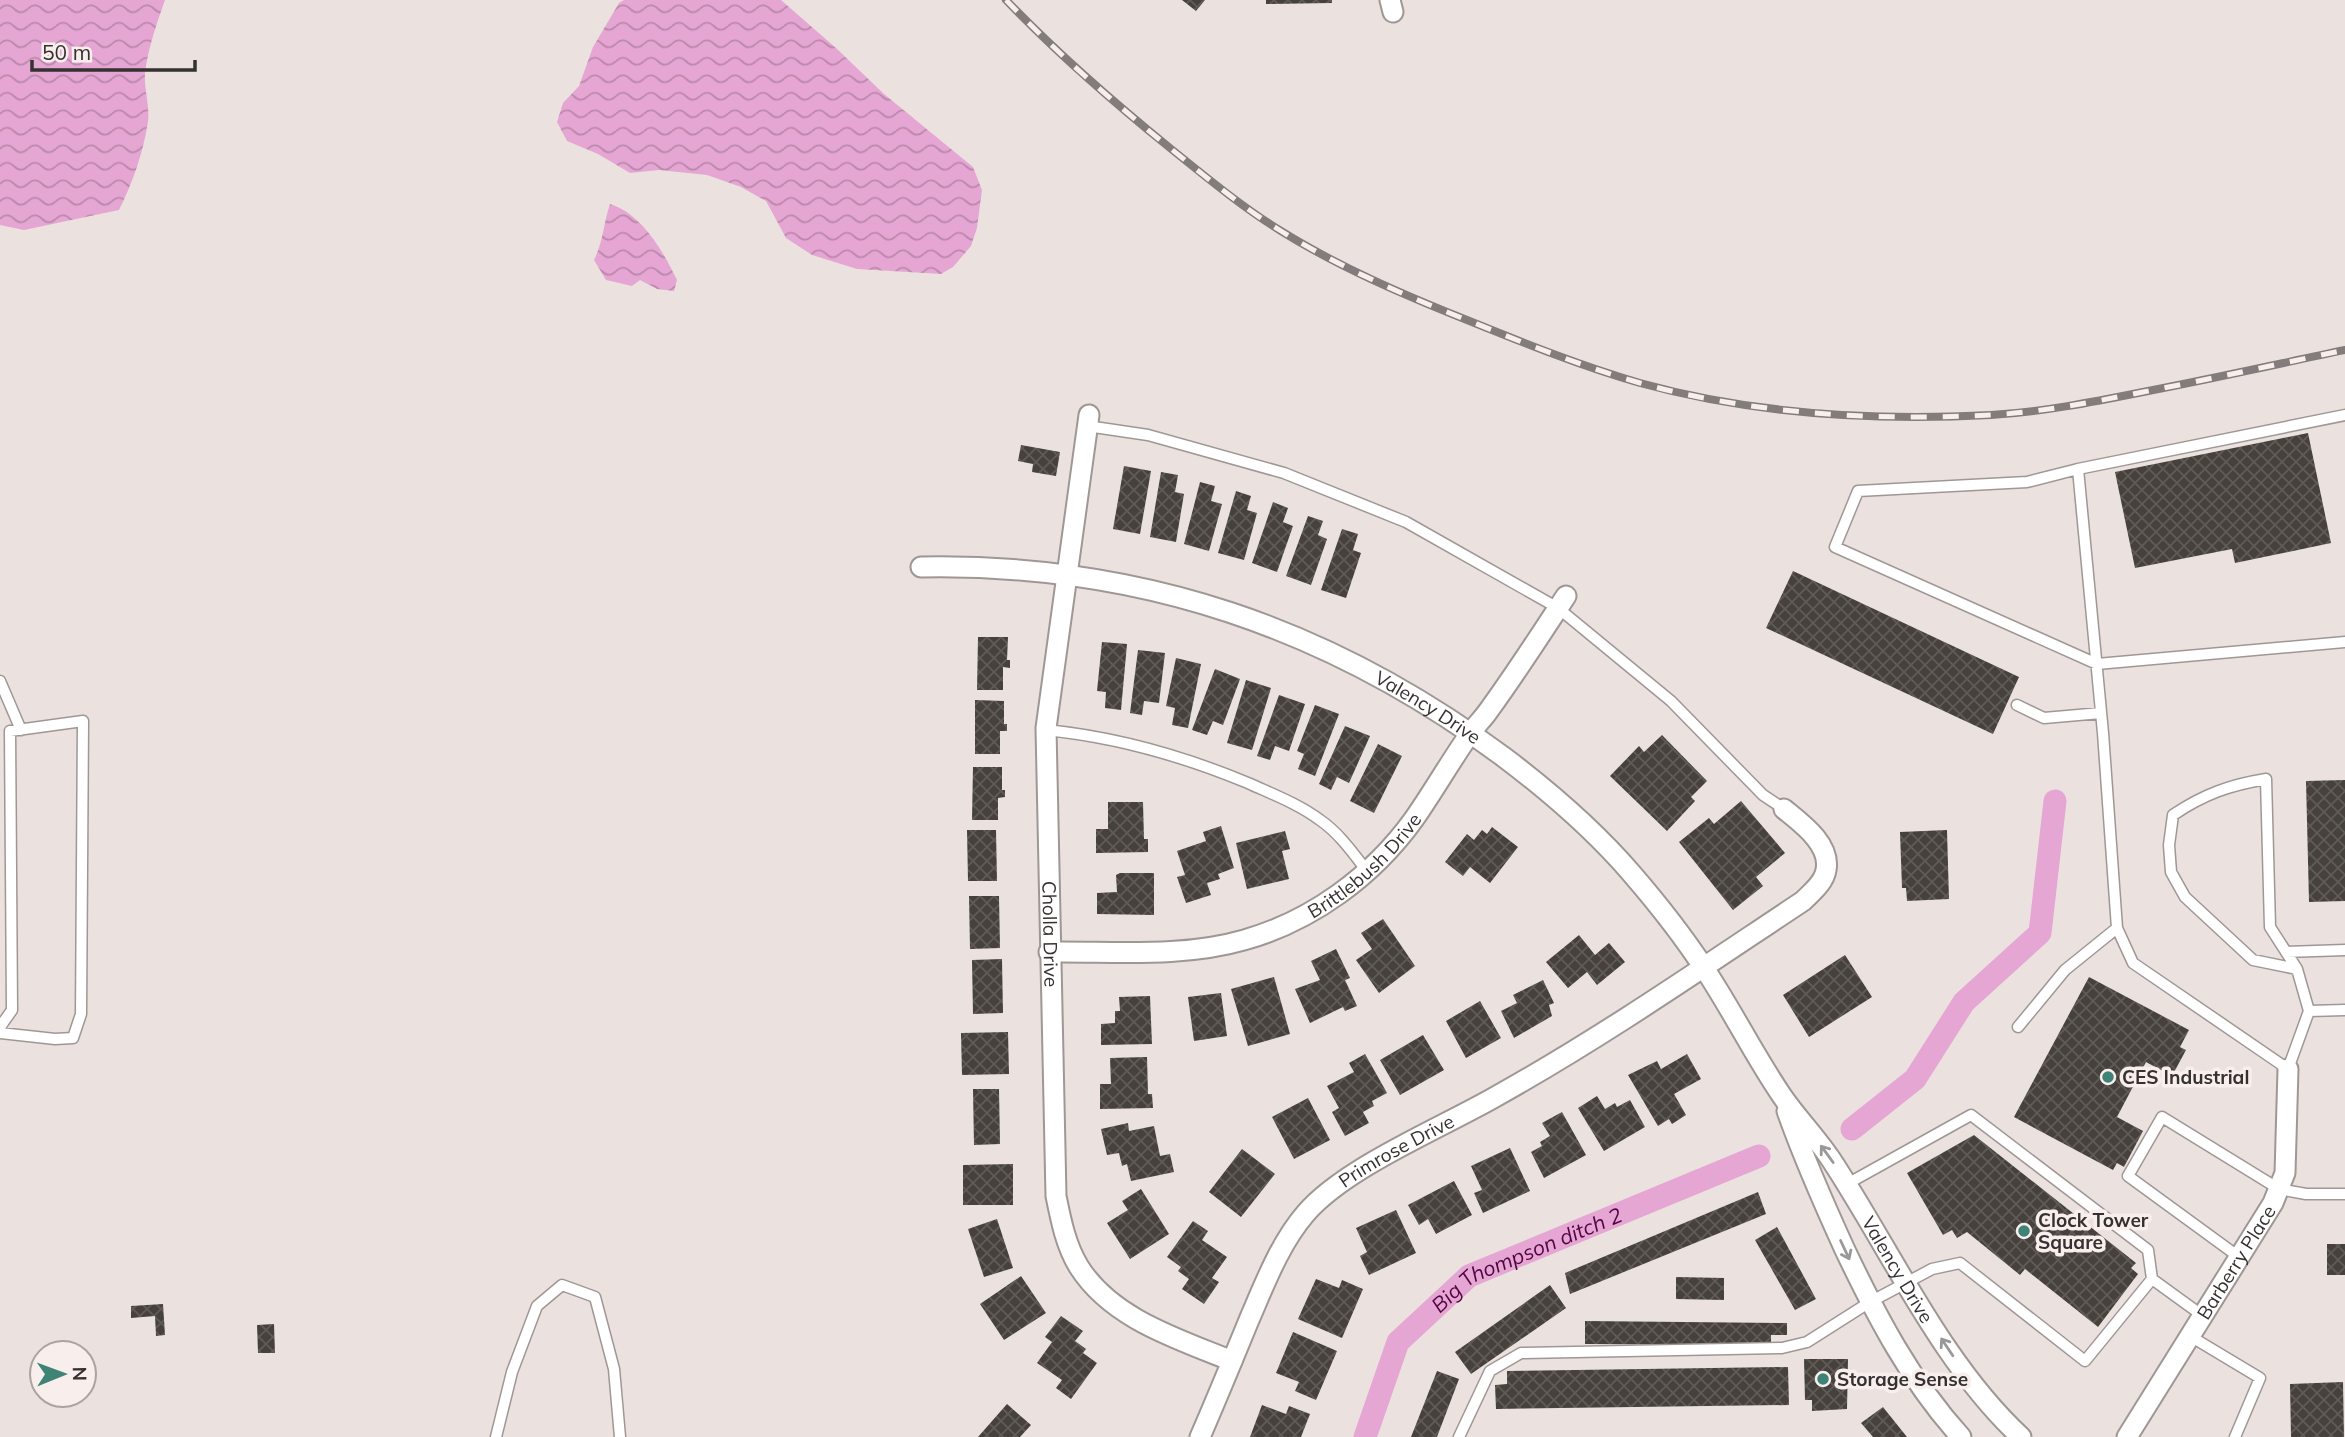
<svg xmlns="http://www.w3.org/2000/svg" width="2345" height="1437" font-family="Mulish,sans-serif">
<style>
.water{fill:url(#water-waves)}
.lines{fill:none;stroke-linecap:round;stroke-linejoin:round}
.canal{stroke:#e6a6d3;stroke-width:23}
.building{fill:url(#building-cross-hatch)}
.service-casing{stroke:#9f9794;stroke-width:13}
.minor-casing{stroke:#9f9794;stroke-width:23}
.service{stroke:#fff;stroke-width:10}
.minor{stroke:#fff;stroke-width:19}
.rail-casing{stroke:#827c7b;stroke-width:8}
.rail{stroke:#f8efed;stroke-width:5;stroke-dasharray:16;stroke-linecap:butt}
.oneway{stroke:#9a9898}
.poi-dot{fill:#3f8377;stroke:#f8efed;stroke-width:2.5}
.labels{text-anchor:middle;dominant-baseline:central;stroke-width:7;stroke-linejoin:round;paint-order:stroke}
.street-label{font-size:19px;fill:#353130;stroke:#f8efed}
.poi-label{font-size:19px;font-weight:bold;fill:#353130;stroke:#f8efed;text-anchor:start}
.water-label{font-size:21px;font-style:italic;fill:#520543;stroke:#f8efed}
</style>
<defs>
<pattern id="water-waves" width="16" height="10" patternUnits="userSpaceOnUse" patternTransform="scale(1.75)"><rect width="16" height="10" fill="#e6a6d3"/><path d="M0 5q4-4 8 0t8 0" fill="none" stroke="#bb88ac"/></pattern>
<pattern id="building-cross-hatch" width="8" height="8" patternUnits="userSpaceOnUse" patternTransform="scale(1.75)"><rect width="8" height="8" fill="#46413d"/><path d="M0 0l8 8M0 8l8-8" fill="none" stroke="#5f5b57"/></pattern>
</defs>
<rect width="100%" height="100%" fill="#ebe2e0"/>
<path class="water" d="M 0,0 L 165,0 C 157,23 148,48 145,73 C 144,90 150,106 148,122 C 143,153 133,182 119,210 L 24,230 L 0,225 Z
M 624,0 L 781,0 L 836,48 L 884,94 L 973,167 L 982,190 L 977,228 L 971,246 L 953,267 L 941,274 L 857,269 L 812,255 L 786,238 L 766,201 L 741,187 L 707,175 L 659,170 L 630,173 L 598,154 L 567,141 L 557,122 L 563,103 L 579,86 L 593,47 L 619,3 Z
M 610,204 C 642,214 663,251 677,280 L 674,291 L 657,289 L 640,280 L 632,286 L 606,280 L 594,260 C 604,239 603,225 610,204 Z"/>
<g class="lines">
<g class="canal">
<path d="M 1852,1129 L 1915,1079 L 1964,1002 L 2040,933 L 2055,801"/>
<path id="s1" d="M 1365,1437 L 1398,1342 L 1469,1276 L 1759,1156"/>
</g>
</g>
<path class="building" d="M 1182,0 L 1205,0 L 1196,11 Z
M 1266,0 L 1332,0 L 1332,3 L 1266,4 Z
M 2308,433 L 2331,543 L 2235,563 L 2232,549 L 2135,568 L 2115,472 Z
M 1021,445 L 1060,452 L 1056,476 L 1032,472 L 1033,464 L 1018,461 Z
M 1124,466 L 1151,471 L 1140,534 L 1113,529 Z
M 1161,472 L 1178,475 L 1175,492 L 1184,494 L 1176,542 L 1150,537 Z
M 1200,482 L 1215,486 L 1211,501 L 1222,504 L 1209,551 L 1184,544 Z
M 1236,491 L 1251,496 L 1247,510 L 1257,513 L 1244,560 L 1218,553 Z
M 1273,502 L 1288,508 L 1283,522 L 1293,526 L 1277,572 L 1252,563 Z
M 1308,516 L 1323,521 L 1318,535 L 1327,539 L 1311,585 L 1286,576 Z
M 1342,529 L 1358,534 L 1353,550 L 1361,553 L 1346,598 L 1321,590 Z
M 1793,571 L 2019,677 L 1993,734 L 1766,628 Z
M 978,637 L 1008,637 L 1007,660 L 1010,660 L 1010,668 L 1003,667 L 1003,690 L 977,690 Z
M 1102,642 L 1127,644 L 1121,710 L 1105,708 L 1106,692 L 1097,691 Z
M 1138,650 L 1165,653 L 1159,703 L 1144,701 L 1142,715 L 1130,713 Z
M 1176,658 L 1201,664 L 1188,728 L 1172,725 L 1175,708 L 1166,706 Z
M 1215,669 L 1240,679 L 1223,725 L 1213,721 L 1207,735 L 1192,730 Z
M 1246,680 L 1271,688 L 1252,750 L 1227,743 Z
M 1279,695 L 1305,704 L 1289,751 L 1275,746 L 1270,760 L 1257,756 Z
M 975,700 L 1004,701 L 1004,724 L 1007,724 L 1007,731 L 1000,731 L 1000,754 L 975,754 Z
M 1315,705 L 1339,714 L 1315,776 L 1298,769 L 1304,754 L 1297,751 Z
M 1345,726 L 1370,736 L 1349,783 L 1337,777 L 1331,790 L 1319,784 Z
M 1662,735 L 1707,781 L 1691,797 L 1695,801 L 1667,831 L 1610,776 L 1639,746 L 1644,752 Z
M 1378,744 L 1402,756 L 1374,813 L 1350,801 Z
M 973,767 L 1002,767 L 1002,790 L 1005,790 L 1005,797 L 998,798 L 998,820 L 972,820 Z
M 2345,780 L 2345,901 L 2309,902 L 2306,781 Z
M 1741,801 L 1785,853 L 1756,877 L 1763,886 L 1733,910 L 1679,842 L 1709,818 L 1714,824 Z
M 1108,802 L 1143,802 L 1144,839 L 1148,839 L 1148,852 L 1096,853 L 1096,829 L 1108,829 Z
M 1221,826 L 1234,868 L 1218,874 L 1220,879 L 1207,883 L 1211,895 L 1186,903 L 1177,877 L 1185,875 L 1177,851 L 1206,841 L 1203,832 Z
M 1492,827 L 1518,847 L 1490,883 L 1470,867 L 1463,876 L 1445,862 L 1467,834 L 1474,840 L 1482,830 L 1487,834 Z
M 967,830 L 996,830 L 997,881 L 968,881 Z
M 1947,830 L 1949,899 L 1907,901 L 1906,888 L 1902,888 L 1900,832 Z
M 1285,831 L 1290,849 L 1282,851 L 1289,879 L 1247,889 L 1236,843 Z
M 1120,873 L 1154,873 L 1154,915 L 1097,914 L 1097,893 L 1117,892 L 1116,875 Z
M 969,896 L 999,896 L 1000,948 L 970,949 Z
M 1383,919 L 1415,966 L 1379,993 L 1356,960 L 1372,949 L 1361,933 Z
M 1579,935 L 1595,955 L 1609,943 L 1625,962 L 1597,985 L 1587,972 L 1568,988 L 1546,962 Z
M 1336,949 L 1350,978 L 1345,980 L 1357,1006 L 1345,1011 L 1343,1007 L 1310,1023 L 1295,989 L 1320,980 L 1311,961 Z
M 1845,955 L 1872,997 L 1809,1037 L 1783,995 Z
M 1002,959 L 1003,1013 L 973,1014 L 972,960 Z
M 1274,977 L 1290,1034 L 1248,1046 L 1231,989 Z
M 2089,977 L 2189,1030 L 2180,1047 L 2186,1050 L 2172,1076 L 2146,1062 L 2117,1117 L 2143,1131 L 2124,1167 L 2117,1163 L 2113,1170 L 2014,1117 Z
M 1543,980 L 1554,1003 L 1549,1005 L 1552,1016 L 1514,1038 L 1501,1011 L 1517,1003 L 1513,995 Z
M 1221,993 L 1227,1036 L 1194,1041 L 1188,997 Z
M 1150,996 L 1152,1044 L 1101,1045 L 1101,1024 L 1115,1023 L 1115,1011 L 1120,1011 L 1119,997 Z
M 1480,1001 L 1501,1038 L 1466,1058 L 1446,1021 Z
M 1008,1032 L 1009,1074 L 962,1075 L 961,1033 Z
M 1423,1035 L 1444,1070 L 1400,1095 L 1380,1060 Z
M 1365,1054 L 1387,1093 L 1372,1101 L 1374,1106 L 1363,1112 L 1369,1123 L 1345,1136 L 1332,1112 L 1339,1108 L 1327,1086 L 1354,1072 L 1349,1063 Z
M 1687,1054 L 1701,1079 L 1674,1094 L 1686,1115 L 1672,1124 L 1669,1119 L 1658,1126 L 1628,1075 L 1657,1061 L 1661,1069 Z
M 1147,1057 L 1148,1094 L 1152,1094 L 1153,1108 L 1100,1109 L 1100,1084 L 1111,1084 L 1110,1058 Z
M 973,1089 L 999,1089 L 1000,1144 L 974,1145 Z
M 1597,1096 L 1605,1109 L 1615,1103 L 1617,1107 L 1630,1100 L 1645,1127 L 1604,1151 L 1578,1108 Z
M 1308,1098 L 1330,1140 L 1294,1159 L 1272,1117 Z
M 1562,1112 L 1586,1155 L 1544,1178 L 1531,1152 L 1542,1146 L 1540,1142 L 1550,1136 L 1542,1123 Z
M 1128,1123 L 1129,1131 L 1154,1126 L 1160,1156 L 1170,1154 L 1174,1172 L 1131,1181 L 1127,1164 L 1122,1166 L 1119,1153 L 1107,1155 L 1101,1129 Z
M 1974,1135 L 2136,1263 L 2131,1268 L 2138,1274 L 2098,1327 L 2025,1269 L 2020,1275 L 1967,1232 L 1957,1238 L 1952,1230 L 1943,1235 L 1907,1173 Z
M 1510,1148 L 1530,1191 L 1483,1213 L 1474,1193 L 1482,1190 L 1471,1166 Z
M 1242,1149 L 1275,1174 L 1241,1217 L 1209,1192 Z
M 1013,1164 L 1013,1205 L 963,1205 L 963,1165 Z
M 1454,1181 L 1472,1215 L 1436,1234 L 1428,1219 L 1419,1225 L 1408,1205 Z
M 1141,1189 L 1169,1234 L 1130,1259 L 1107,1223 L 1128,1210 L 1122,1201 Z
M 1758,1192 L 1766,1214 L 1570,1294 L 1565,1273 Z
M 1396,1210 L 1416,1253 L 1369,1275 L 1360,1256 L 1367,1252 L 1356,1228 Z
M 997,1219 L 1013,1268 L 984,1277 L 968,1229 Z
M 1193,1221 L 1208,1231 L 1202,1240 L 1227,1257 L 1212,1278 L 1219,1282 L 1204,1304 L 1182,1289 L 1189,1279 L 1178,1271 L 1181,1267 L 1167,1257 Z
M 1777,1227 L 1816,1299 L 1795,1310 L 1755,1240 Z
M 2327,1244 L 2345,1244 L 2345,1275 L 2327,1275 Z
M 1021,1276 L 1046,1313 L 1004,1340 L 980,1304 Z
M 1676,1277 L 1724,1278 L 1724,1300 L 1676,1299 Z
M 1316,1279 L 1339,1288 L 1342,1280 L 1363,1289 L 1342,1338 L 1298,1319 Z
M 1550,1285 L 1566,1308 L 1471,1374 L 1455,1352 Z
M 163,1304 L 165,1335 L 156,1336 L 155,1316 L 131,1318 L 131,1306 Z
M 1061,1316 L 1083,1331 L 1075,1341 L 1086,1349 L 1083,1353 L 1097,1363 L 1071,1399 L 1056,1388 L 1062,1380 L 1037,1363 L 1052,1342 L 1045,1337 Z
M 1585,1321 L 1787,1323 L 1787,1335 L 1771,1335 L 1771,1345 L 1585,1344 Z
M 274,1324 L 275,1353 L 258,1353 L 257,1325 Z
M 1293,1332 L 1337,1351 L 1316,1400 L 1295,1391 L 1299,1382 L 1276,1373 Z
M 1804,1359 L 1848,1359 L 1847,1409 L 1812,1411 L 1812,1400 L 1805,1400 Z
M 1788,1367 L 1789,1405 L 1496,1409 L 1495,1385 L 1507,1384 L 1507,1371 Z
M 1437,1371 L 1459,1379 L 1437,1437 L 1411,1437 Z
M 2343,1382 L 2344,1437 L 2291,1437 L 2290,1384 Z
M 1007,1404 L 1031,1425 L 1020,1437 L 978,1437 Z
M 1262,1405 L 1286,1414 L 1289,1406 L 1310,1414 L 1301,1437 L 1250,1437 Z
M 1883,1407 L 1907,1437 L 1873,1437 L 1861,1423 Z"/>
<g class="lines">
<g class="service-casing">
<path id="service" d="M 1087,426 L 1148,435 L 1284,473 L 1406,522 L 1558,608 L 1671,701 L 1763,795 L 1784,809
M 2078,469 L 2027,482 L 1858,491 L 1835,547 L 2097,664 L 2345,642
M 0,681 L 21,730
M 2017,705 L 2044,718 L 2101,713
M 1046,730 C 1117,737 1183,756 1248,783 C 1272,794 1299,804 1320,820 C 1339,833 1353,853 1367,871
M 2286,952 L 2345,950
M 2297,969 L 2253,960 L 2185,897 L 2171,872 L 2169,845 L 2173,815 C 2204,794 2230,785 2266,779 L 2270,927 L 2297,969 L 2309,1011 L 2288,1069 L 2133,963 L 2117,928 L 2103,733 L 2078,469 L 2345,415
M 2309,1011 L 2345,1010
M 0,1027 L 12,1010 L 10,731 L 83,721 L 81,1014 L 73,1038 L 55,1039 L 0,1033
M 2018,1027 L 2065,970 L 2117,928
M 1847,1184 L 1971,1115 L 2148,1250 L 2152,1279 L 2203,1316
M 2239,1257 L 2128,1176 L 2162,1117 L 2279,1189 L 2306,1194 L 2345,1194
M 2190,1336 L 2260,1378 L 2235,1437
M 496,1437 L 512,1372 L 537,1306 L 562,1285 L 595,1297 L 614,1369 L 620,1437
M 1459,1437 L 1490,1371 L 1521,1353 L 1782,1348 L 1807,1342 L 1870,1302 L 1932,1269 L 1960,1263 L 2085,1361 L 2152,1279"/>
</g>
<g class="minor-casing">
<g id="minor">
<path d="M 1390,0 L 1393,12"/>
<path id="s2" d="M 1089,415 L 1046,728 L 1056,1196 C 1061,1221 1066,1246 1079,1267 C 1112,1319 1178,1339 1232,1361"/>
<path id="s3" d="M 921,567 C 1140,563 1330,628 1505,758 C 1550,792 1595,831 1632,874 C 1657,903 1683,936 1704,968 C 1732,1010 1754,1055 1782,1096 C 1797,1118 1817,1138 1832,1161 C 1891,1251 1942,1364 2021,1437"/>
<path id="s4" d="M 1049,952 C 1113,951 1182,958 1244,940 C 1312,921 1373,876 1414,819 C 1433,792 1450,762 1469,735 C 1475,726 1483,719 1489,710 C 1516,673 1541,634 1566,596"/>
<path d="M 1787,1111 C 1804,1159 1824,1204 1845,1250 C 1877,1317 1911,1382 1961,1437"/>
<path id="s5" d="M 1200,1437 C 1217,1398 1233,1359 1249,1320 C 1265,1283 1280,1243 1306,1213 C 1346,1167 1441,1128 1495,1097 C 1601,1038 1702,968 1803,901 C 1811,893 1824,883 1826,870 C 1831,844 1801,823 1784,809"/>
<path id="s6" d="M 2127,1437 L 2273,1203 L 2285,1173 L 2288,1069"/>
</g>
</g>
<use href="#service" class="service"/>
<use href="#minor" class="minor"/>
<g class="rail-casing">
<path id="rail" d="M 1006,0 C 1057,53 1112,101 1170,148 C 1206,177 1242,207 1281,231 C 1339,267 1404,295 1467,320 C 1524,343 1581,366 1640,383 C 1752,414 1874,421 1991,415 C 2042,412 2093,402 2143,392 C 2211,379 2278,364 2345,350"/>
</g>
<use href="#rail" class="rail"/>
</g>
<defs><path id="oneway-shaft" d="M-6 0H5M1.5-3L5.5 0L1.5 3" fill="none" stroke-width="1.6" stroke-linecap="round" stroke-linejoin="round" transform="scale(1.75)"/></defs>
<g class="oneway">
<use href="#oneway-shaft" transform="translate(1827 1154) rotate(-126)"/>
<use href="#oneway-shaft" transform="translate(1845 1250) rotate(65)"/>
<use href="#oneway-shaft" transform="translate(1947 1347) rotate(-124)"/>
</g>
<g class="poi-dot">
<circle cx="2108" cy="1077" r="7"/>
<circle cx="2024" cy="1231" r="7"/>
<circle cx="1823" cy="1379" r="7"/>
</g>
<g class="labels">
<g class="street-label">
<text stroke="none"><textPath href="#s3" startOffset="534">Valency Drive</textPath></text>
<text stroke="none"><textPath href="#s4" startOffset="340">Brittlebush Drive</textPath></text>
<text stroke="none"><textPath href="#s2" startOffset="522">Cholla Drive</textPath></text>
<text stroke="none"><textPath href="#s5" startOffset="359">Primrose Drive</textPath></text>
<text stroke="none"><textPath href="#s6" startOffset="206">Barberry Place</textPath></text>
<text stroke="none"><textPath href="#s3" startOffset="1276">Valency Drive</textPath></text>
</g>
<g class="poi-label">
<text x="2122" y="1077">CES Industrial</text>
<text x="2038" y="1220">Clock Tower<tspan x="2038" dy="22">Square</tspan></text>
<text x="1837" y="1379">Storage Sense</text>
</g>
<g class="water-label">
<text stroke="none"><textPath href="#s1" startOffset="256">Big Thompson ditch 2</textPath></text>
</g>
</g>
<g transform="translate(63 1374) rotate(89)"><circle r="33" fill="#f8efed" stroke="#aaa3a1" stroke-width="2"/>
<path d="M0-5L12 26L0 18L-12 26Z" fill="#3f8377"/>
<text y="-10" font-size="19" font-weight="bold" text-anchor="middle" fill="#353130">N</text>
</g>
<path d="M32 60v10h163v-10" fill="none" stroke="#353130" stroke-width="3.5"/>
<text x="42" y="60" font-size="21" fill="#353130" stroke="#f8efed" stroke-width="5" paint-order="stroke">50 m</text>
</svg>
